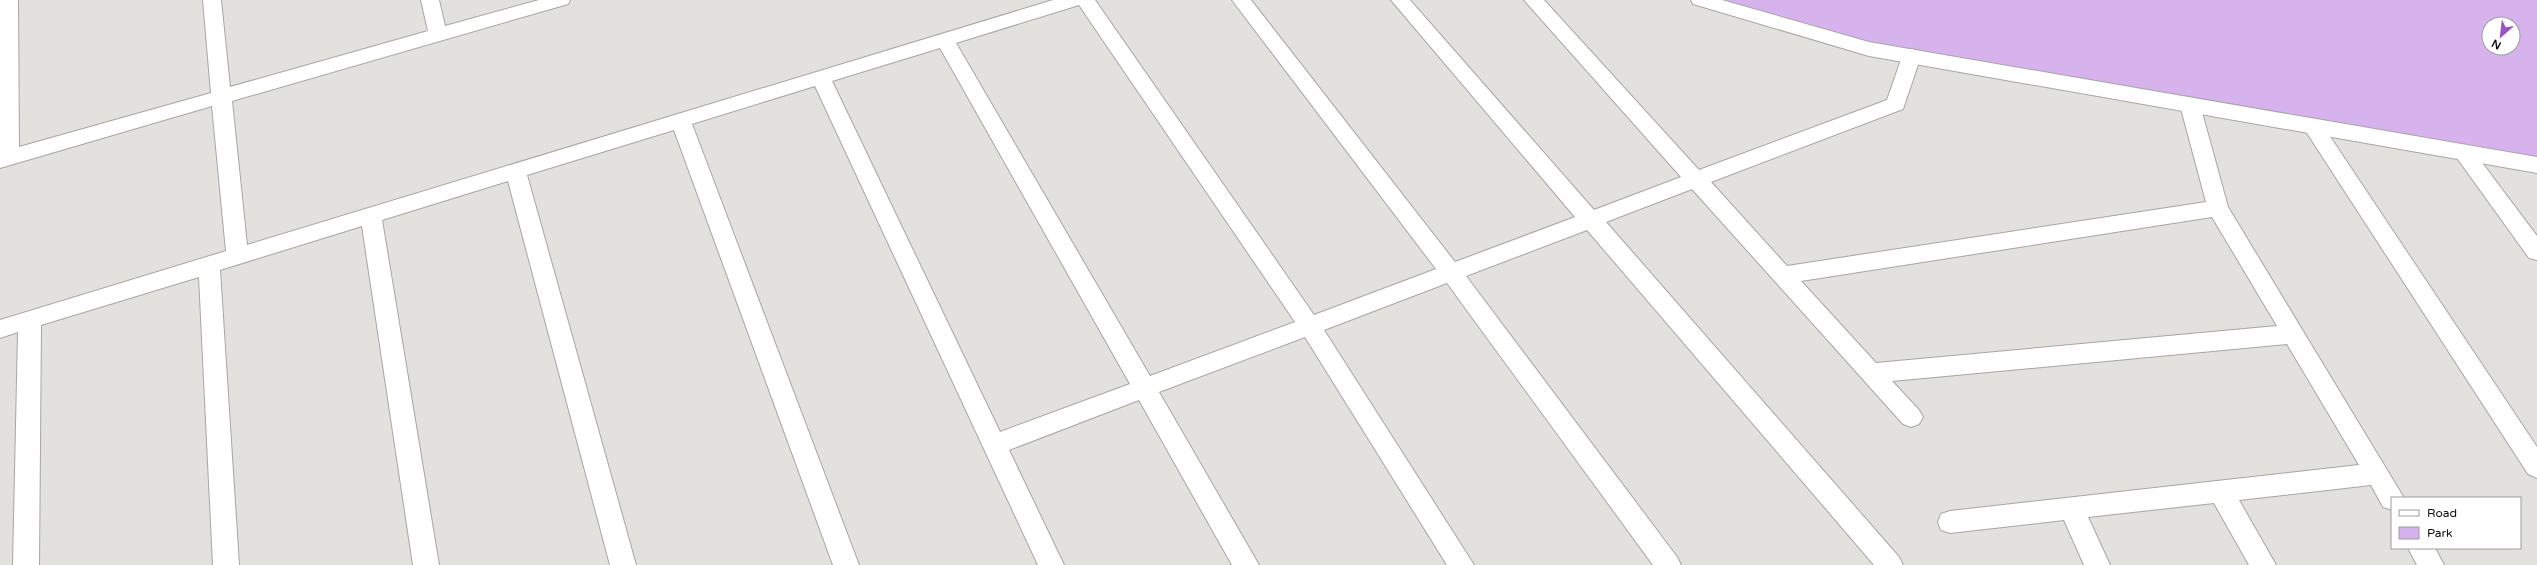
<svg xmlns="http://www.w3.org/2000/svg" width="2537" height="565" font-family="'Varela Round',sans-serif">
<style>
.green{fill:#d6b3ed;fill-rule:evenodd}
.lines{fill:none;stroke-linecap:round;stroke-linejoin:round}
.minor-casing{stroke:#a7a6a2;stroke-width:2}
.tertiary-casing{stroke:#a7a6a2;stroke-width:2}
.minor{fill:#fff;fill-rule:evenodd}
.tertiary{fill:#fff;fill-rule:evenodd}
</style>
<rect width="100%" height="100%" fill="#e2e1dd"/>
<path class="green" d="M 1701,0 L 2537,0 L 2537,165 L 1867,48 ZM 2489,24 L 2513,24 L 2513,48 L 2489,48 Z"/>
<g class="lines">
<g class="minor-casing">
<path id="minor" d="M 0,0 L 18,0 L 19,147 L 211,93 L 203,0 L 221,0 L 230,87 L 428,31 L 421,0 L 439,0 L 445,26 L 539,0 L 570,0 L 568,4 L 232,101 L 247,245 L 1053,0 L 1095,0 L 1314,315 L 1436,269 L 1232,0 L 1251,0 L 1455,262 L 1575,217 L 1391,0 L 1410,0 L 1594,210 L 1681,177 L 1524,0 L 1544,0 L 1699,170 L 1887,100 L 1904,51 L 1911,49 L 1918,51 L 1921,56 L 1903,109 L 1711,182 L 1787,266 L 2206,202 L 2180,105 L 2183,100 L 2190,98 L 2197,100 L 2200,105 L 2228,207 L 2404,498 L 2392,498 L 2392,510 L 2383,507 L 2371,485 L 2239,500 L 2276,565 L 2249,565 L 2214,503 L 2088,517 L 2110,565 L 2084,565 L 2064,520 L 1950,533 L 1941,530 L 1938,522 L 1941,514 L 1950,511 L 2359,465 L 2287,344 L 1892,381 L 1919,410 L 1923,417 L 1919,424 L 1911,427 L 1903,424 L 1692,189 L 1606,222 L 1899,557 L 1903,565 L 1874,565 L 1587,230 L 1466,276 L 1677,557 L 1681,565 L 1653,565 L 1447,283 L 1324,330 L 1474,565 L 1447,565 L 1305,337 L 1159,392 L 1259,565 L 1232,565 L 1139,400 L 1009,450 L 1064,565 L 1038,565 L 815,86 L 692,124 L 859,565 L 833,565 L 674,130 L 527,175 L 636,565 L 610,565 L 508,181 L 382,220 L 439,565 L 413,565 L 362,226 L 220,270 L 239,565 L 213,565 L 199,277 L 41,325 L 39,565 L 13,565 L 18,332 L 0,338 L 0,320 L 226,251 L 212,106 L 0,168 ZM 1079,5 L 1295,322 L 1150,376 L 956,43 ZM 940,48 L 1130,384 L 1000,432 L 832,81 ZM 2212,217 L 2277,326 L 1876,363 L 1801,281 Z
M 2314,121 L 2321,123 L 2537,447 L 2537,478 L 2528,474 L 2307,133 L 2304,128 L 2307,123 Z
M 2464,146 L 2471,148 L 2537,236 L 2537,260 L 2529,258 L 2457,158 L 2454,153 L 2457,148 Z
M 2408,548 L 2435,548 L 2444,565 L 2417,565 Z"/>
</g>
<g class="tertiary-casing">
<path id="tertiary" d="M 1691,0 L 1722,0 L 1869,42 L 2537,157 L 2537,173 L 1869,56 L 1693,4 Z"/>
</g>
<use href="#minor" class="minor"/>
<use href="#tertiary" class="tertiary"/>
</g>
<rect x="2391" y="497" width="130" height="52" fill="#ffffff" stroke="#9f9e9e"/>
<rect x="2399" y="510" width="20" height="6" fill="#ffffff" stroke="#9f9e9e"/>
<text x="2427" y="517" font-size="12" fill="#0e0d0c">Road</text>
<rect x="2399" y="527" width="20" height="12" fill="#d6b3ed" stroke="#9f9e9e"/>
<text x="2427" y="537" font-size="12" fill="#0e0d0c">Park</text>
<g transform="translate(2501 36) rotate(208)"><circle r="19" fill="#ffffff" stroke="#9f9e9e"/>
<path d="M0-3L7 15L0 10L-7 15Z" fill="#9c53c5"/>
<text y="-6" font-size="11" font-weight="bold" text-anchor="middle" fill="#0e0d0c">N</text>
</g>
</svg>
